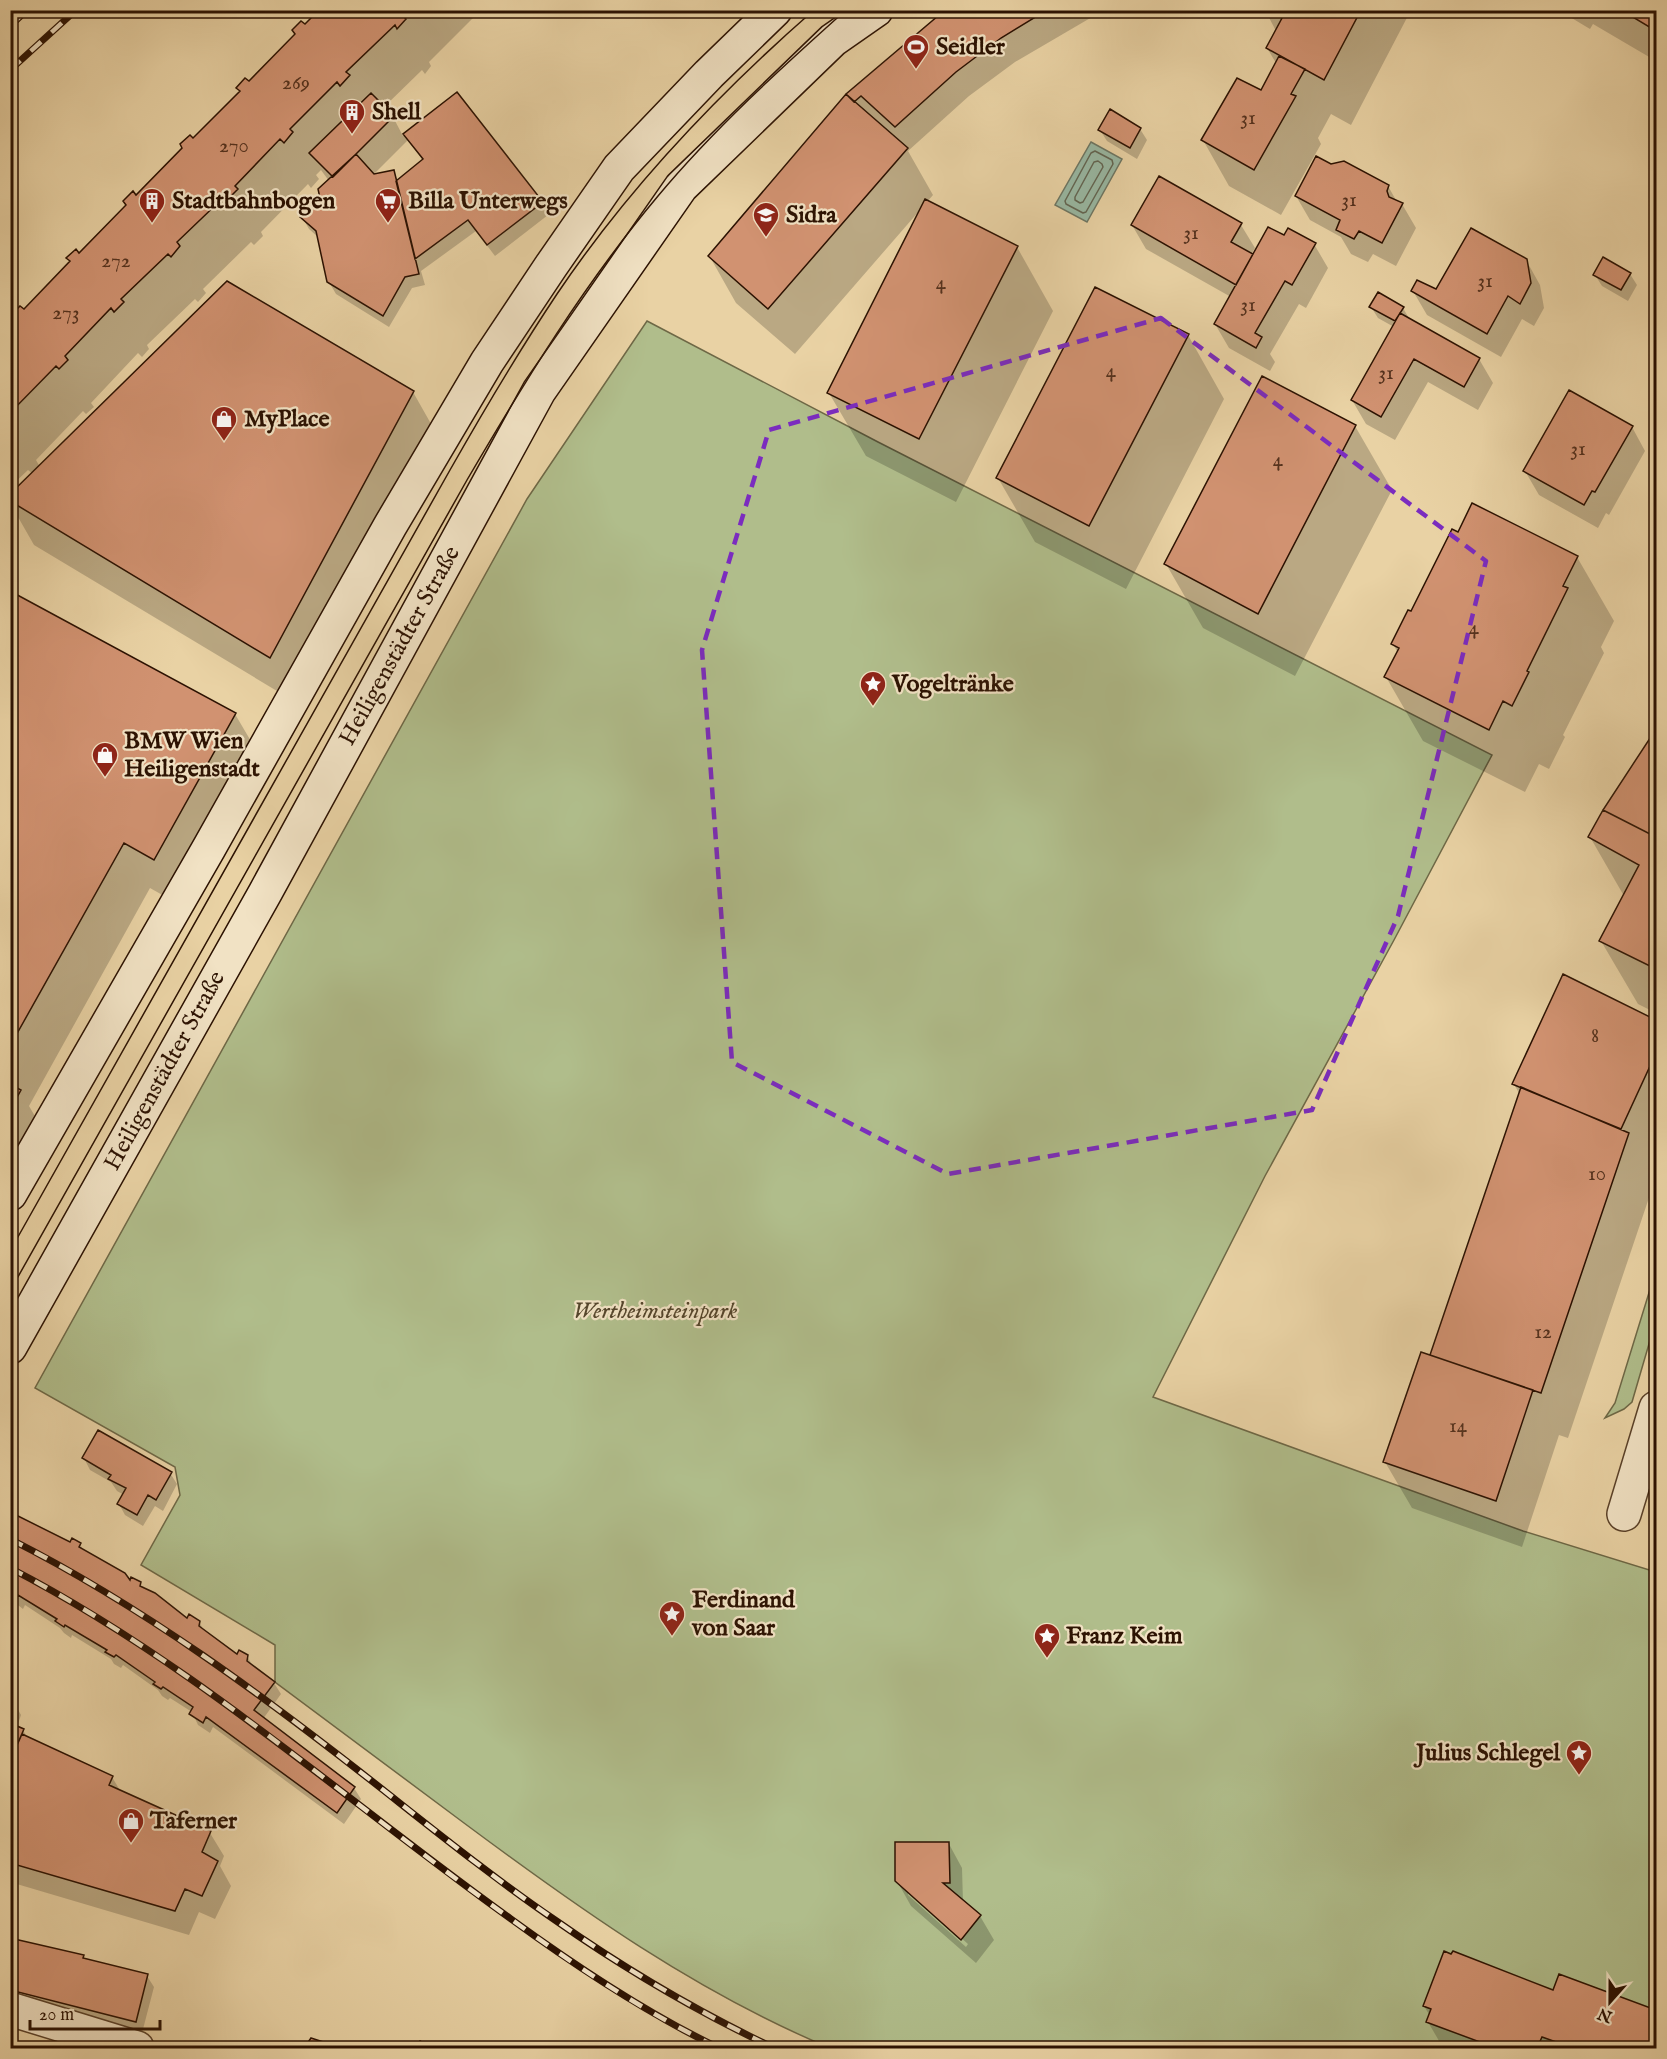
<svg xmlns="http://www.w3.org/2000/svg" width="1667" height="2059" font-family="'IM FELL English',serif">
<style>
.green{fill:#b0bd8b;stroke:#6e6846;stroke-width:1.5}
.water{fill:#98b8a3;stroke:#6d7663;stroke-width:1.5}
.shadow{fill:#0003;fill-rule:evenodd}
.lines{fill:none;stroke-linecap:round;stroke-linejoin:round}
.shore{stroke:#626552;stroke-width:1.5}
.building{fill:#d19271;stroke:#2c1202;stroke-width:1.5}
.minor-casing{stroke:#5b422a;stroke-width:36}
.secondary-casing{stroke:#2c1202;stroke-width:36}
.minor{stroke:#f1e2c4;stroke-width:33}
.secondary{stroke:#f1e2c4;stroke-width:33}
.tram{stroke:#2c1202;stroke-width:1.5}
.rail-casing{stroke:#2c1202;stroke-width:7}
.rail{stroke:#f1e2c4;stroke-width:4.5;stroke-dasharray:14;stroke-linecap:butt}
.marked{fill:none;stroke:#7b2cbf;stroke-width:4.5;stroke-dasharray:12 8;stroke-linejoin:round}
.labels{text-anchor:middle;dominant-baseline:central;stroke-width:4.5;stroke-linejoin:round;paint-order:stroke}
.number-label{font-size:21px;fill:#55321e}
.poi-label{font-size:24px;font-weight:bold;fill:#2c1202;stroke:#f1e2c4;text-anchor:start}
.street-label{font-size:24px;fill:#2c1202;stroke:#f1e2c4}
.park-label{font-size:24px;font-style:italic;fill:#54452b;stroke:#f1e2c4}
</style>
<rect width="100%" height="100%" fill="#e9d2a4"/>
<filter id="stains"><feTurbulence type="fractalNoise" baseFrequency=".00333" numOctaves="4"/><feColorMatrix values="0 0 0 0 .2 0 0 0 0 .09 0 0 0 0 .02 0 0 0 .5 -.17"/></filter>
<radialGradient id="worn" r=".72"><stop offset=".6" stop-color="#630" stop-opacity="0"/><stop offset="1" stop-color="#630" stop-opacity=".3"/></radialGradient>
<path class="green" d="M 647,321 L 878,442 L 1492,755 L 1394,940 L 1265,1176 L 1153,1397 L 1523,1531 L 1656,1572 L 1656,2048 L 830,2048 C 696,1992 581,1910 464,1823 C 401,1776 338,1729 275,1682 L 275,1645 L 141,1565 L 180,1495 L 175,1467 L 35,1388 L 527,499 Z
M 1656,1270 L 1656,1320 L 1632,1402 L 1624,1409 L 1605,1418 L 1615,1403 Z"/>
<path class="water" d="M 1091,142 L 1122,159 L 1087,222 L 1055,205 Z"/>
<path class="shadow" d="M 321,10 L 486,10 L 480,18 L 476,15 L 429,62 L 431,66 L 425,74 L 422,70 L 383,108 L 393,117 L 403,136 L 457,94 L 541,203 L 548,215 L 495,256 L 476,231 L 421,271 L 425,285 L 412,288 L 389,327 L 336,294 L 329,282 L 319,238 L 309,229 L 302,217 L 322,199 L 329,181 L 321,170 L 316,175 L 319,179 L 311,188 L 308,184 L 261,232 L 263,236 L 254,245 L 251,242 L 203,289 L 206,293 L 198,302 L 195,299 L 147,345 L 149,349 L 142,357 L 138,353 L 91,403 L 94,407 L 86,414 L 83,411 L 36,460 L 40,467 L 413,392 L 439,438 L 297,703 L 34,545 L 10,503 L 10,496 L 33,474 L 28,470 L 10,487 L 10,324 L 240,92 L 238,88 L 249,83 ZM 408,140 L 423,160 L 398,181 L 393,172 L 372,176 Z
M 947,10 L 1104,10 L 1015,62 L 969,96 L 908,151 L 933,195 L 927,202 L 1017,247 L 1053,311 L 956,502 L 866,456 L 829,393 L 920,210 L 795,354 L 736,303 L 710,257 L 847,95 Z
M 1265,10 L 1411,10 L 1351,125 L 1331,114 L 1318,138 L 1321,144 L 1281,215 L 1229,186 L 1203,140 L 1261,92 L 1276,63 L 1267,48 L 1276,31 Z
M 1567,10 L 1656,10 L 1656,61 L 1593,24 L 1590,29 L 1570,17 Z
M 1140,129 L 1147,140 L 1137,159 L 1107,141 L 1100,130 Z
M 1159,178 L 1241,225 L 1255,248 L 1251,255 L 1254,256 L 1284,237 L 1314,244 L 1328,268 L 1306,308 L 1299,304 L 1270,354 L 1275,362 L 1270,371 L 1229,348 L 1215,324 L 1231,297 L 1146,249 L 1132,225 Z
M 1388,186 L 1397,202 L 1402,204 L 1416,228 L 1396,266 L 1373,254 L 1368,262 L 1351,254 L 1341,237 L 1310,220 L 1296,196 Z
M 1526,260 L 1540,285 L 1544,308 L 1534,326 L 1522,319 L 1501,357 L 1427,315 L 1413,291 L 1436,291 Z
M 1630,274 L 1637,285 L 1628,301 L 1602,286 L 1595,275 Z
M 1371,307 L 1403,308 L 1410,320 L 1479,359 L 1493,383 L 1478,410 L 1428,382 L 1395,440 L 1366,424 L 1352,400 L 1394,327 L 1378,318 Z
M 1188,335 L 1224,399 L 1126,589 L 1035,542 L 998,478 Z
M 1355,426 L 1392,490 L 1295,676 L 1203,628 L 1166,564 Z
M 1632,427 L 1645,451 L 1609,515 L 1606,513 L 1598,528 L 1539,495 L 1525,471 Z
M 1577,557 L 1614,621 L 1601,647 L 1604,653 L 1563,735 L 1565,737 L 1549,769 L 1539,764 L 1525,792 L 1423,741 L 1386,677 L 1398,653 L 1393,644 L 1412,613 Z
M 10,593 L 235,714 L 262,760 L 180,905 L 150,888 L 29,1106 L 47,1137 L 10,1182 Z
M 1656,732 L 1656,1013 L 1638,1004 L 1601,941 L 1624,896 L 1590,837 L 1604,811 Z
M 1563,976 L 1656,1022 L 1656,1155 L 1649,1170 L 1655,1180 L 1568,1438 L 1559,1435 L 1522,1547 L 1412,1508 L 1385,1462 L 1431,1357 L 1520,1095 L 1514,1084 Z
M 84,1458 L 170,1473 L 177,1484 L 163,1511 L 155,1506 L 143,1526 L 125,1515 L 119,1504 L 124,1495 L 117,1491 L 111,1482 L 90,1470 Z
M 10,1514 L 71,1544 L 80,1544 L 84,1552 L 130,1583 L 140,1583 L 144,1589 L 188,1621 L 199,1622 L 205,1632 L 237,1656 L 247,1656 L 254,1668 L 274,1683 L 281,1694 L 263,1719 L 354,1788 L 361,1799 L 344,1824 L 213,1727 L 210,1733 L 198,1725 L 192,1712 L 170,1698 L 168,1700 L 162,1696 L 158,1690 L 123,1665 L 121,1668 L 114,1664 L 111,1659 L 72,1635 L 71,1638 L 64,1633 L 60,1628 L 25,1605 L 23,1609 L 10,1599 Z
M 10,1702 L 15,1704 L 21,1715 L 17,1727 L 23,1730 L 28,1739 L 112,1777 L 121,1792 L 210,1833 L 224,1856 L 220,1866 L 231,1886 L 215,1919 L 199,1912 L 189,1935 L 10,1882 Z
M 949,1844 L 962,1868 L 963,1902 L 980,1916 L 994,1940 L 976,1963 L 911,1906 L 897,1881 ZM 908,1891 L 968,1944 L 966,1947 L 908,1895 Z
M 10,1939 L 83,1956 L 85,1961 L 147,1976 L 154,1987 L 142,2033 L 10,1999 Z
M 1560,1976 L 1656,2012 L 1656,2048 L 1449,2048 L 1442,2046 L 1428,2022 L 1430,2016 L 1424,2006 L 1554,1992 Z"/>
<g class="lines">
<path class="shore" d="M 1095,151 L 1112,160 L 1113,164 L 1086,212 L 1083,213 L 1066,204 L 1065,201 L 1091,153 Z
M 1098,161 L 1102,164 L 1103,167 L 1083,202 L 1080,203 L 1075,200 L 1075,197 L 1094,162 Z"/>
</g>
<path class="building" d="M 319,10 L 408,10 L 403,16 L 406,19 L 397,29 L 395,25 L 346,72 L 350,75 L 340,86 L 337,82 L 290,129 L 293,132 L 284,143 L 280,139 L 235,186 L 238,189 L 227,200 L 224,197 L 177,242 L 180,246 L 171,257 L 168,254 L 121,299 L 124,302 L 114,312 L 111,308 L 65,356 L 68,360 L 59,369 L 56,366 L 10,413 L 10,322 L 13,319 L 10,316 L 20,306 L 24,309 L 70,261 L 66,258 L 76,249 L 79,253 L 126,205 L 123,201 L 133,191 L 136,195 L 182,148 L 180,144 L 190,135 L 193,138 L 240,91 L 236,88 L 245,78 L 249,81 L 295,34 L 292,30 L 301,21 L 305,24 Z
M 945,10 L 1047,10 L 1001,38 L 956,72 L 895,127 L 861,96 L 854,102 L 846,94 Z
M 1268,10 L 1361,10 L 1324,80 L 1266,48 L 1282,18 Z
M 1621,10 L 1656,10 L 1656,31 Z
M 1279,56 L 1305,69 L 1291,94 L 1296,96 L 1254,170 L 1201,140 L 1237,78 L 1261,90 Z
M 457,92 L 543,202 L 487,245 L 468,220 L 415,259 L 396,181 L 423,159 L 403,134 Z
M 371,93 L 394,116 L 333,177 L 309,153 Z
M 846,94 L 908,148 L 768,309 L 708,256 Z
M 1110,109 L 1141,128 L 1130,148 L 1098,130 Z
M 356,154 L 374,174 L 394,170 L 419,274 L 405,277 L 383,316 L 327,282 L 316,231 L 300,217 L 320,198 L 318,189 Z
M 1316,156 L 1331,164 L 1344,161 L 1389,185 L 1387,191 L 1389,197 L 1403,203 L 1382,243 L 1359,231 L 1354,239 L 1336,230 L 1340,220 L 1295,196 Z
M 1159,176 L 1242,223 L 1231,242 L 1253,254 L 1236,285 L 1131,225 Z
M 925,199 L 1018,246 L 919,439 L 827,393 Z
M 1268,227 L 1284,235 L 1288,228 L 1316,243 L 1292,285 L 1285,281 L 1255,333 L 1262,337 L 1256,348 L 1214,324 Z
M 1471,228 L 1527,259 L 1531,283 L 1520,304 L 1508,296 L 1487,334 L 1411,291 L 1417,280 L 1436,289 Z
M 1603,257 L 1631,273 L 1621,290 L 1593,275 Z
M 227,281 L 414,391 L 270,658 L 10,501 L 10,494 Z
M 1095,287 L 1189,334 L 1089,526 L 996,478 Z
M 1378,292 L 1404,307 L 1395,321 L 1369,307 Z
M 1400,313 L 1480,358 L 1464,387 L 1414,359 L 1381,417 L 1351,400 Z
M 1262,376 L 1356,425 L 1258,614 L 1164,564 Z
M 1569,390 L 1633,426 L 1595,492 L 1592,491 L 1584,505 L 1523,471 Z
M 1472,503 L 1578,556 L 1563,586 L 1568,588 L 1527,671 L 1529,672 L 1512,706 L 1503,701 L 1489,730 L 1384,677 L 1399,648 L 1391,644 L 1408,610 L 1411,611 L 1452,529 L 1458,532 Z
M 10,591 L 236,713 L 154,860 L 124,843 L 10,1046 Z
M 1656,729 L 1656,828 L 1652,835 L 1603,810 Z
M 1603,810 L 1656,837 L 1656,969 L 1599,941 L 1639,865 L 1588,837 Z
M 1563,974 L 1656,1020 L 1656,1053 L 1621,1129 L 1512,1084 Z
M 10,1084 L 21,1090 L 10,1110 Z
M 1521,1087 L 1629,1133 L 1541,1393 L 1430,1355 Z
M 1421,1352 L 1533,1390 L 1496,1501 L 1383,1462 Z
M 98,1430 L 172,1472 L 156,1500 L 148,1495 L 137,1515 L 117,1504 L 126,1488 L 108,1479 L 111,1475 L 82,1458 Z
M 10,1512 L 70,1542 L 72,1538 L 81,1543 L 79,1547 L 125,1573 L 130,1580 L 131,1577 L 141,1582 L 140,1586 L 155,1593 L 187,1618 L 189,1614 L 200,1621 L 199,1626 L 237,1654 L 239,1650 L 248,1655 L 247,1661 L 275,1682 L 254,1710 L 355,1787 L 337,1813 L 206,1717 L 203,1723 L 189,1714 L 193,1707 L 163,1687 L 161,1689 L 153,1684 L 155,1682 L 116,1655 L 114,1657 L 105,1652 L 107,1650 L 65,1625 L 64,1627 L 55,1621 L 57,1619 L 18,1595 L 16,1598 L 10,1594 Z
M 10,1723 L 24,1729 L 10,1761 Z
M 22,1734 L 113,1776 L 109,1785 L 211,1831 L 202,1852 L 218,1861 L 202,1896 L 185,1889 L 175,1911 L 10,1863 L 10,1761 Z
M 895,1842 L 949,1842 L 950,1883 L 943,1883 L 981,1915 L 961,1940 L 895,1881 Z
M 10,1938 L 84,1955 L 83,1958 L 148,1974 L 136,2022 L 10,1990 Z
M 1444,1951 L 1451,1954 L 1453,1951 L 1553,1990 L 1559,1974 L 1656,2010 L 1656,2048 L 1573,2048 L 1542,2037 L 1537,2048 L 1496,2048 L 1426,2022 L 1431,2009 L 1423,2006 Z
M 311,2038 L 342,2048 L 304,2048 Z
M 10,2041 L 35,2048 L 10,2048 Z
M 420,2041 L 433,2048 L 416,2048 Z"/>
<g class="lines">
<g class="minor-casing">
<path id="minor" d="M 1624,1514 L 1656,1408
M 10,2009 L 137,2048"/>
</g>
<g class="secondary-casing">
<path id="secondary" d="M 10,1194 L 209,848 L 390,526 L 487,362 L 551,266 L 619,168 L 709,74 L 775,10
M 10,1347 L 265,893 L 539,391 L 681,187 L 833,40 L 876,10"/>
</g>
<use href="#minor" class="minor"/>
<use href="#secondary" class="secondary"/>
<path class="tram" d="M 10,1251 L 450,470 C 484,410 519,351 557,294 C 627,190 719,93 814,10
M 10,1291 L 467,480 C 525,381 584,284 658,196 C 714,129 780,69 846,10"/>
<g class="rail-casing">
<path id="rail" d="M 10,26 L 27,10
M 10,70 L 76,10
M 10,1539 C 144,1607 265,1697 382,1789 C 439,1834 495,1879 555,1920 C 625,1969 698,2012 774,2048
M 10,1568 C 192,1662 346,1801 511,1919 C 577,1967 646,2013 719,2048"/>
</g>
<use href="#rail" class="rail"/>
</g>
<path class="marked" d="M 1161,318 L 1486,561 L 1398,916 L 1312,1110 L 948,1174 L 732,1062 L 702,650 L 769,430 Z"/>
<defs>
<g id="stadium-pin" transform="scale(1.35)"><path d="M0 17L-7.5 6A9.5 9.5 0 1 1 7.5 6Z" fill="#8f2418" stroke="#f1e2c4"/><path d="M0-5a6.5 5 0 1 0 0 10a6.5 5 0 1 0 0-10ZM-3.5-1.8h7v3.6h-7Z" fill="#fff"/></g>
<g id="building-pin" transform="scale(1.35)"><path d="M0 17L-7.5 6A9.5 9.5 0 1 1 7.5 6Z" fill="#8f2418" stroke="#f1e2c4"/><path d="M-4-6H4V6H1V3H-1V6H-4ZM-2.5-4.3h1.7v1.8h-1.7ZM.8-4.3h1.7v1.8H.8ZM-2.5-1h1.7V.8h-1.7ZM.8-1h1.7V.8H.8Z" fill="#fff"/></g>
<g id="supermarket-pin" transform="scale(1.35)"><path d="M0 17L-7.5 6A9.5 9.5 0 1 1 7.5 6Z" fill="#8f2418" stroke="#f1e2c4"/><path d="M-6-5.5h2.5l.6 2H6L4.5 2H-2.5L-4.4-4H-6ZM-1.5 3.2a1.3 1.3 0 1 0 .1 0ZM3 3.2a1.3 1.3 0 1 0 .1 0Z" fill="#fff"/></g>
<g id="school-pin" transform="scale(1.35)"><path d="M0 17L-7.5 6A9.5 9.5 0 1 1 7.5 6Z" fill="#8f2418" stroke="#f1e2c4"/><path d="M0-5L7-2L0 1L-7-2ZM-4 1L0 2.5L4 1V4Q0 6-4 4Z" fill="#fff"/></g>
<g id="shop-pin" transform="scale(1.35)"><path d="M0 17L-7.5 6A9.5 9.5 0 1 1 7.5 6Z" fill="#8f2418" stroke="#f1e2c4"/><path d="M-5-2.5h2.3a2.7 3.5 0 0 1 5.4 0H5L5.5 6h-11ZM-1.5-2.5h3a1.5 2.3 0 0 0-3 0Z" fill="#fff"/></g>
<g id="sight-pin" transform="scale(1.35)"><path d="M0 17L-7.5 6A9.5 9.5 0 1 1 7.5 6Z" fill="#8f2418" stroke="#f1e2c4"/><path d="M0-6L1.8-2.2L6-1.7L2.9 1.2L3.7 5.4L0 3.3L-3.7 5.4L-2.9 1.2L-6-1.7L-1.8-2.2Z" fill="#fff"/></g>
</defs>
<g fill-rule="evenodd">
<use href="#stadium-pin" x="916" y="47"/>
<use href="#building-pin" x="352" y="112"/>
<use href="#building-pin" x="152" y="201"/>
<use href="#supermarket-pin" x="388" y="201"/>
<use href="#school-pin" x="766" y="215"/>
<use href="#shop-pin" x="224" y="419"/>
<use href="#sight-pin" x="873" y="684"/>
<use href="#shop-pin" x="105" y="755"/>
<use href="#sight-pin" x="672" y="1614"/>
<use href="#sight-pin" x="1047" y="1636"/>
<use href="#sight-pin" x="1579" y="1753"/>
<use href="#shop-pin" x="131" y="1821"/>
</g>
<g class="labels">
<g class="number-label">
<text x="296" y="83">269</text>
<text x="1248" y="118">31</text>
<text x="234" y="146">270</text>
<text x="1349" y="200">31</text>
<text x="1191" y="233">31</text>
<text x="116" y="261">272</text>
<text x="1485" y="281">31</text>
<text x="941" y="283">4</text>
<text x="1248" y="305">31</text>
<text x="66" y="313">273</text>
<text x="1111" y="371">4</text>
<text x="1386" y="373">31</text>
<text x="1578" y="449">31</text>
<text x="1278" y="460">4</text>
<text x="1474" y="628">4</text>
<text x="1595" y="1036">8</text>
<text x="1597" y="1174">10</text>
<text x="1543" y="1332">12</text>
<text x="1458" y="1426">14</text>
</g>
<g class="poi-label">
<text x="936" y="47">Seidler</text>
<text x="372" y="112">Shell</text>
<text x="172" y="201">Stadtbahnbogen</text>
<text x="408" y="201">Billa Unterwegs</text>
<text x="786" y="215">Sidra</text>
<text x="244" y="419">MyPlace</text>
<text x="892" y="684">Vogeltränke</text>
<text x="124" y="741">BMW Wien<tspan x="124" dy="28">Heiligenstadt</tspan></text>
<text x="692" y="1600">Ferdinand<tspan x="692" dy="28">von Saar</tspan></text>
<text x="1066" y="1636">Franz Keim</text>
<text x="1560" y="1753" text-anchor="end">Julius Schlegel</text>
<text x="150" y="1821">Taferner</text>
</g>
<g class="street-label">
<text transform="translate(400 646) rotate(-61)">Heiligenstädter Straße</text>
<text transform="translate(165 1071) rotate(-61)">Heiligenstädter Straße</text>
</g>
<g class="park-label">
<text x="655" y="1311">Wertheimsteinpark</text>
</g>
</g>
<rect width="1667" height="2059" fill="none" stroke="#e9d2a4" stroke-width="36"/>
<rect x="12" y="12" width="1643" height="2035" fill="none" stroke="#2c1202" stroke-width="3"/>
<rect x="18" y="18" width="1631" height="2023" fill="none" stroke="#2c1202" stroke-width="1.5"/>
<g transform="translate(1610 2002) rotate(201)" stroke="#f1e2c4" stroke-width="4.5" paint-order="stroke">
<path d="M0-4.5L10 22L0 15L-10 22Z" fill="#2c1202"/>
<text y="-9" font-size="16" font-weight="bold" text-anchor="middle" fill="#2c1202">N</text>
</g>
<path d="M30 2020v9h130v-9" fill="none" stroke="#2c1202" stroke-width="3"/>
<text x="39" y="2020" font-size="18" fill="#2c1202" stroke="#f1e2c4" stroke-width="4.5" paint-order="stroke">20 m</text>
<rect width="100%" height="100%" filter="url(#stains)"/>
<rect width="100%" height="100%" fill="url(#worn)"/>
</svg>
